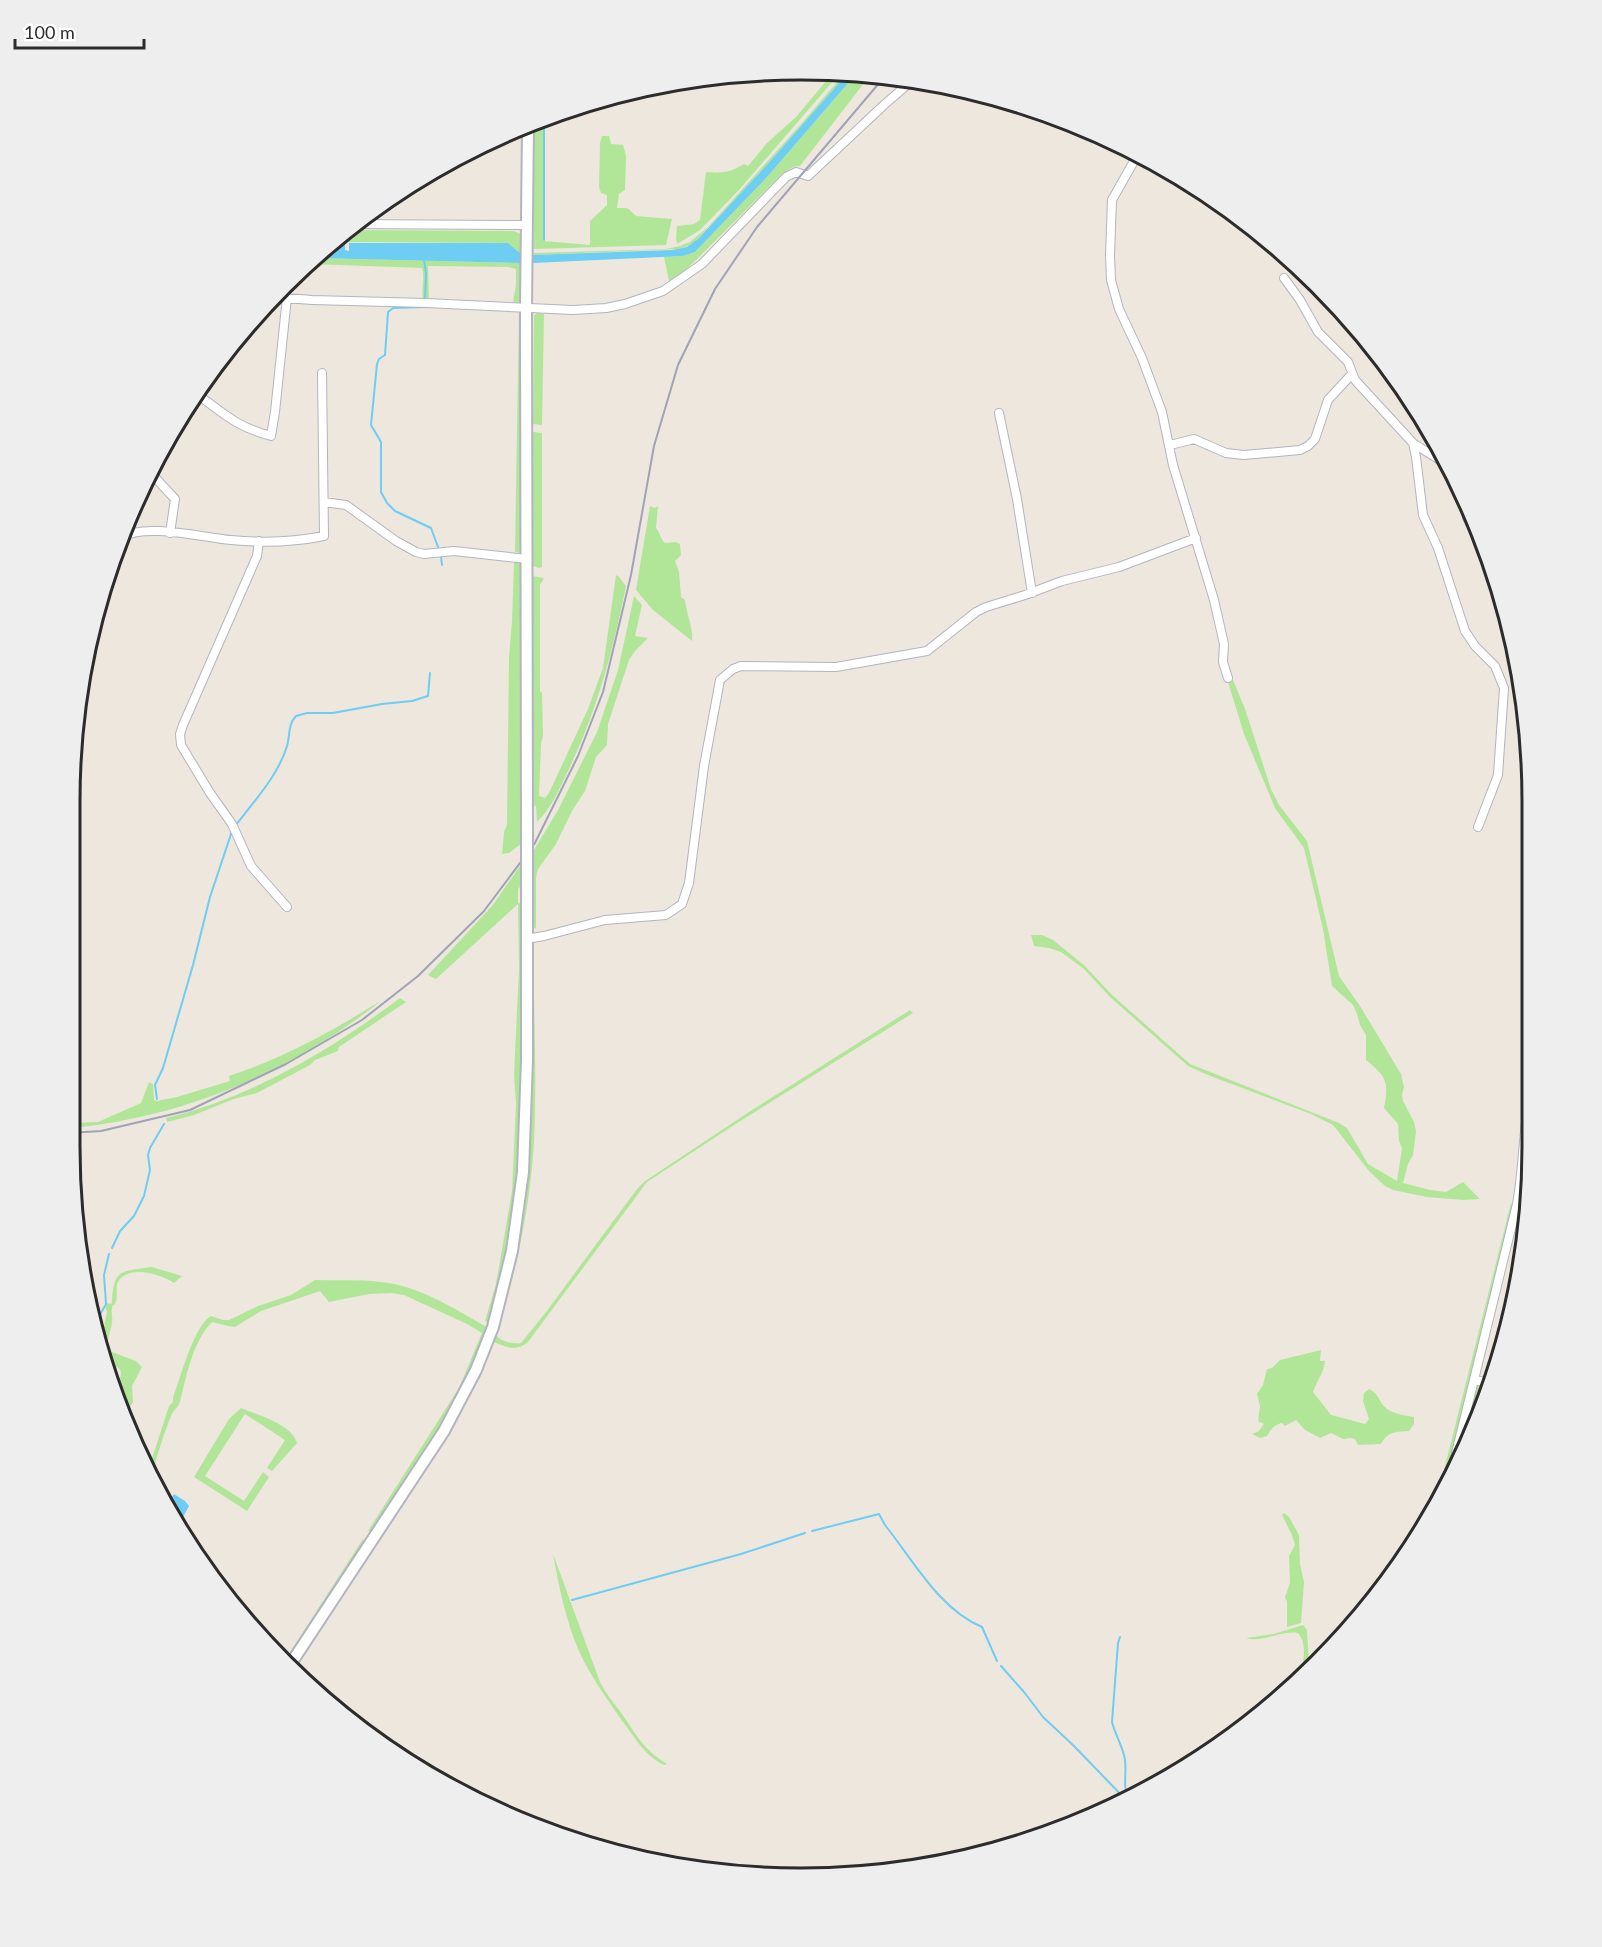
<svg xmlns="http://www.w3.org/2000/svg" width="1602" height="1947" font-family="Lato,sans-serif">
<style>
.green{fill:#b1e699}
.water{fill:#6ecdf3}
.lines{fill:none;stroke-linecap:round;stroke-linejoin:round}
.stream{stroke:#6ecdf3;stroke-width:2}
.street-casing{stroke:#b2b4c0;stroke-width:10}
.secondary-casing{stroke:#b2b4c0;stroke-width:14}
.street{stroke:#fff;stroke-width:8}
.secondary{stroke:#fff;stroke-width:10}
.rail{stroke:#a0a3b7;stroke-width:2}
.secondary-bridge-casing{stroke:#b2b4c0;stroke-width:14;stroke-linecap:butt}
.secondary-bridge{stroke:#fff;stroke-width:10}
.rim{fill:none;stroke:#2c2c2c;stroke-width:3}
</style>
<rect width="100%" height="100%" fill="#eee7de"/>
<path class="green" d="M 833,73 L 840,73 L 738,191 L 700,230 L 677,244 L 676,239 L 677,226 L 694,224 L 700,220 L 706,172 C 725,173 728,173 744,164 L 748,166 L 767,143 L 796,117 Z
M 844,74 L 847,74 L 765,167 L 692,245 L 678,249 L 532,255 L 533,253 L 666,249 L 680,246 L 690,242 L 708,227 L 802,123 Z
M 856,74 L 871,74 L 800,166 L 793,167 L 782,174 L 697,259 L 682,273 L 669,281 L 664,257 L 683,256 L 695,252 L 767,177 Z
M 543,120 L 543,241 L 590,245 L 590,221 L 607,205 L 607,195 L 601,193 L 599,187 L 600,143 L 602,136 L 609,136 L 611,144 L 623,145 L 626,156 L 625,190 L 619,194 L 617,208 C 631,208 626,207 636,216 L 672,219 L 666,245 L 534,249 L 534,123 Z
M 345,230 L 514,231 L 520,234 L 521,254 L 508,243 L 332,242 Z
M 315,258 L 521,263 L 524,264 L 523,303 L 513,302 L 516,285 L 516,269 L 509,267 L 428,266 L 429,299 L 423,299 C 421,288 425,279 422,268 L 309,264 Z
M 519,311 L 524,311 L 523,553 L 515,552 Z
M 538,313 L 544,314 L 542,425 L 533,424 L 534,315 Z
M 533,432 L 542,433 L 542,567 L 539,568 L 533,566 Z
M 650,506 L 655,508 L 658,506 L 656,528 C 660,533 660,538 665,543 L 676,542 L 680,544 L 681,555 L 675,561 L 679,572 L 681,597 L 685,600 C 686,612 694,631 692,641 L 653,610 L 636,590 Z
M 514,562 L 523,562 L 521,844 L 509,853 L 502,854 L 504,832 L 507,825 L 509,658 L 512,621 Z
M 616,575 L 619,577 L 626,586 C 613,651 596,715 566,775 C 558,792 551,808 537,822 L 536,806 L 532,805 L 532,576 L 544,578 L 540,585 L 540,691 L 542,693 L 543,736 L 541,744 L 539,796 L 545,798 L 549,793 L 588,709 L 603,668 Z
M 634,596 L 642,605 L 635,636 L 648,638 L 635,651 L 629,660 L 608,724 L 607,745 L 596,757 L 585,791 L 572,811 L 556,844 L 538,869 L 536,878 L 536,929 L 531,924 L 531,881 L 533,878 L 534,850 L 558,810 L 597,732 L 618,670 Z
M 1233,680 L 1245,709 L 1271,789 L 1279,805 L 1307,841 L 1339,976 L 1360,1006 L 1401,1074 L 1404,1087 L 1402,1095 L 1403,1101 L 1414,1122 L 1416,1131 L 1413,1155 L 1408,1164 L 1403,1183 L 1430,1190 L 1446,1192 L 1463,1182 L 1480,1199 L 1464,1200 L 1427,1197 L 1393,1190 L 1385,1186 L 1369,1171 L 1333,1125 L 1311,1114 L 1208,1075 L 1188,1066 L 1110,997 L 1084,969 L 1061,952 L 1049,948 L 1034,946 L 1031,935 L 1042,935 L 1053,940 L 1085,966 L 1111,994 L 1190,1064 L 1339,1123 L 1347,1128 L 1368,1164 L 1397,1181 L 1402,1148 L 1399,1141 L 1398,1124 L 1384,1108 C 1389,1082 1387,1077 1366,1060 L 1366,1035 L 1360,1025 L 1357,1014 L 1353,1005 L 1332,986 L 1323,929 L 1304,848 L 1275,808 L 1244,734 L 1228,682 Z
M 520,866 L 520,887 L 518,889 L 518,903 L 522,904 L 523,1044 L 521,1156 L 508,1249 L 490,1324 L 485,1321 L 496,1284 L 512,1191 L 516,1104 L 514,1075 L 519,969 L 518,904 L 436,979 L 428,975 L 492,906 Z
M 533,950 C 534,1014 537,1079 534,1143 C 530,1208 516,1273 496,1335 C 501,1342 513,1344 521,1343 L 546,1312 L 637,1189 L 645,1181 L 749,1112 L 910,1010 L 913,1013 L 734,1125 L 647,1182 L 528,1342 C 516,1353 504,1346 491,1341 L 515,1259 L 530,960 Z
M 400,998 L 406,1002 L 339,1047 L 338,1051 L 315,1060 L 310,1065 L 257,1093 L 234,1099 L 194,1115 L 167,1122 L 166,1118 C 250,1098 331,1050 400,998 Z
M 382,1000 C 293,1071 183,1118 69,1128 L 69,1123 L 98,1122 L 141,1103 L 149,1082 L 153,1084 L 154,1100 L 157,1101 L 177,1097 L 230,1081 L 229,1076 C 284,1058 334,1030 382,1000 Z
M 1511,1203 L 1515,1205 L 1442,1495 L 1435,1506 Z
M 152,1267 L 182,1276 L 174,1283 C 161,1274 128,1264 118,1282 C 115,1288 118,1295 116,1301 C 114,1308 113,1302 112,1309 C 111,1313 113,1318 112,1323 C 110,1333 107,1340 107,1350 L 136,1361 L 142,1367 L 132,1386 L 133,1402 L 126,1414 C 124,1407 118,1398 118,1391 C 119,1372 129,1370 105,1362 L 97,1342 L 101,1342 L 107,1312 L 105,1306 L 106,1303 L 111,1304 L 112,1302 C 114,1267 122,1272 152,1267 Z
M 315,1280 C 339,1281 365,1279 389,1283 C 425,1289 458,1311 490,1329 L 470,1375 L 446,1420 L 374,1530 L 368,1531 L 459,1388 L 482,1333 L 467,1324 L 404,1295 L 392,1293 L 369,1294 L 329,1302 L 320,1291 L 261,1311 L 235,1327 L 228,1326 L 212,1322 C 193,1341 186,1377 180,1402 C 178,1407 174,1410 172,1414 C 165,1430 156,1458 152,1476 L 149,1468 L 169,1406 L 173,1402 L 173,1397 C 181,1377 194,1325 211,1316 L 223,1320 L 229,1320 L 258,1306 L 291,1295 Z
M 1321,1350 L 1320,1361 L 1325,1361 C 1324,1373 1317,1380 1313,1392 L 1331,1415 L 1365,1424 L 1369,1419 L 1363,1401 L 1364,1393 L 1369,1389 C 1377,1393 1378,1397 1382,1404 C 1389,1414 1404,1415 1414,1417 L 1414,1424 L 1409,1431 C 1395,1432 1388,1431 1381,1444 L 1358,1445 L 1355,1439 L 1350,1438 L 1343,1439 L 1331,1433 L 1320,1438 L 1305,1430 L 1296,1420 L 1285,1426 L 1282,1423 C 1274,1425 1271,1429 1267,1436 L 1260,1438 L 1252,1434 L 1259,1431 L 1264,1424 L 1258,1421 L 1260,1406 L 1257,1394 L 1263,1385 L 1267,1369 L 1272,1368 L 1280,1360 Z
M 1475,1385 L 1479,1385 L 1477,1403 L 1482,1404 L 1461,1459 L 1456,1458 Z
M 241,1408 C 258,1415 292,1424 297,1443 L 272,1471 L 267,1468 L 285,1440 L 245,1414 L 205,1476 L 244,1501 L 263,1472 L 269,1477 L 247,1511 L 194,1477 L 229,1419 Z
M 1284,1513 L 1289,1517 L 1299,1535 L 1300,1564 L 1304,1582 L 1301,1623 L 1287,1627 L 1287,1602 L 1285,1597 L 1290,1583 L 1289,1556 L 1295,1545 L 1292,1535 L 1282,1515 Z
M 363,1539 L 364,1545 L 285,1665 L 283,1663 Z
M 553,1554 L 600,1682 C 605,1692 612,1701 619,1710 C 637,1734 639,1746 667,1764 L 664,1765 C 644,1755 636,1739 623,1722 C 605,1696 585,1669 574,1639 C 564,1611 558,1582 553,1554 Z
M 1303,1625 L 1307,1630 L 1309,1664 L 1301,1672 C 1304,1659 1307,1644 1298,1633 C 1280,1630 1264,1643 1246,1638 L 1274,1634 Z"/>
<path class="water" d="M 847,74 L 856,74 L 767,177 L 695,252 L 683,256 L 533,263 L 532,255 L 672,250 L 687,247 L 698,239 L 765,167 Z
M 332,242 L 345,242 L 345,250 L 349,251 L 349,243 L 508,243 L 521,254 L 521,263 L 315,258 Z
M 174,1494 L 185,1501 L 189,1506 L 181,1521 L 171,1517 L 165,1507 Z"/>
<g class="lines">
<path class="stream" d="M 544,119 L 544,240
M 424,259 L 426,274 L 425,298
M 425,307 L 393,308 L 388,312 L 385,355 L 379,359 L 377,364 L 371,425 L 381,442 L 381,492 L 387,503 L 395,511 L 431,528 L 438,547
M 441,557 L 442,565
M 236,825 C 254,801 278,776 287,746 C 290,736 288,724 296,716 L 307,713 L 333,713 L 382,704 L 412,701 L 428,696 L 430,673
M 157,1099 L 155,1085 L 163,1068 L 193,965 L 210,897 L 232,831
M 112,1248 L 120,1231 L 134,1216 L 144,1196 L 150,1170 L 148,1155 L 150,1148 L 164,1124
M 93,1327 L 106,1304 L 104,1275 L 109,1254
M 812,1531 L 879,1514 L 885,1525 C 913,1560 939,1609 982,1627 L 997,1661
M 572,1600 L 741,1554 L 805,1533
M 1120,1637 L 1118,1643 L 1112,1722 C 1115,1735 1123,1746 1125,1760 C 1127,1774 1122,1787 1129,1800
M 1001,1666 L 1024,1692 L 1043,1717 L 1074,1746 L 1127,1801"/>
<g class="street-casing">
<path id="street" d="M 1138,154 L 1112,200 L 1110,255 L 1111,280 L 1119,309 L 1142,358 L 1162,412 L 1173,465 L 1214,600 L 1224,644 L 1223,662 L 1228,678
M 351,224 L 527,225
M 1284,278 L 1300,300 L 1318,332 L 1348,362 L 1355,380 L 1413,443 L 1416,457 L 1423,515 L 1438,548 L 1465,631 L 1475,646 L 1495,666 L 1504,688 L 1498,775 L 1478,827
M 274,297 L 312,300 L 426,303 L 573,310 L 606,308 L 625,304 L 663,291 L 702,264 L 786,177 L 796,172 L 808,176 L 885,104 L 914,79
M 197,394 C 224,414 237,427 271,436 L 275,412 L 287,297
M 999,413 L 1017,499 L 1032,593
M 1413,443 C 1426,452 1440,459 1452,469
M 1170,445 L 1194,439 L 1226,453 L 1244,455 L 1300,450 L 1308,446 L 1315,439 L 1328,400 L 1352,374
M 149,471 L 175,499 L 170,533
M 324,502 L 346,505 L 396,541 L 416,552 L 424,554 L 454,551 L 527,559
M 1469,507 L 1467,512 L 1467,518 L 1485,552
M 120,537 C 148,523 199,537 231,540 C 262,543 294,542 324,536 L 322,373
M 259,541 L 257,556 L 183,725 L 180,734 L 181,745 L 210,793 L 232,824 L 251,866 L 287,907
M 526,939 L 544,936 L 605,920 L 666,915 L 682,904 L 689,883 L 704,766 L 720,680 L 733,669 L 741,666 L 836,667 L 927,651 L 976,612 L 986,607 L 1025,595 L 1062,581 L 1119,567 L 1196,538
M 1475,1380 L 1490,1383
M 1448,1486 L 1517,1204 C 1524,1165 1523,1127 1531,1088"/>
</g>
<g class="secondary-casing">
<path id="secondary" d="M 527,831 L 526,307 L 528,126
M 288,1668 L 444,1431 L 476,1370 L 493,1327 L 512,1251 L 523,1172 L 527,1060 L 527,875"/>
</g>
<use href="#street" class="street"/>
<use href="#secondary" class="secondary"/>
<path class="rail" d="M 69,1133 L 101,1131 L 190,1110 L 286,1064 L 362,1020 L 418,976 L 484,911 L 535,843 L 578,756 L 603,692 L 631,575 L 654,446 L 678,365 L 715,289 L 757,227 L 886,75"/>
<g class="secondary-bridge-casing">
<path id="secondary-bridge" d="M 527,831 L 527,875"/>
</g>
<use href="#secondary-bridge" class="secondary-bridge"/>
</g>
<path d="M0 0H1602V1947H0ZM801 80H801A721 721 0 0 1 1522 801V1147A721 721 0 0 1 801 1868H801A721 721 0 0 1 80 1147V801A721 721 0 0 1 801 80Z" fill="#eee" fill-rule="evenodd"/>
<path class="rim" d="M801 80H801A721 721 0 0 1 1522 801V1147A721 721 0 0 1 801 1868H801A721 721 0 0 1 80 1147V801A721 721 0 0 1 801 80Z"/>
<path d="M15 39v9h129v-9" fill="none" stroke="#2c2c2c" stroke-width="3"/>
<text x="24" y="39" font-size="18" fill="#2c2c2c" stroke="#ffffff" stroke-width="4.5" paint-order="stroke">100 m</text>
</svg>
